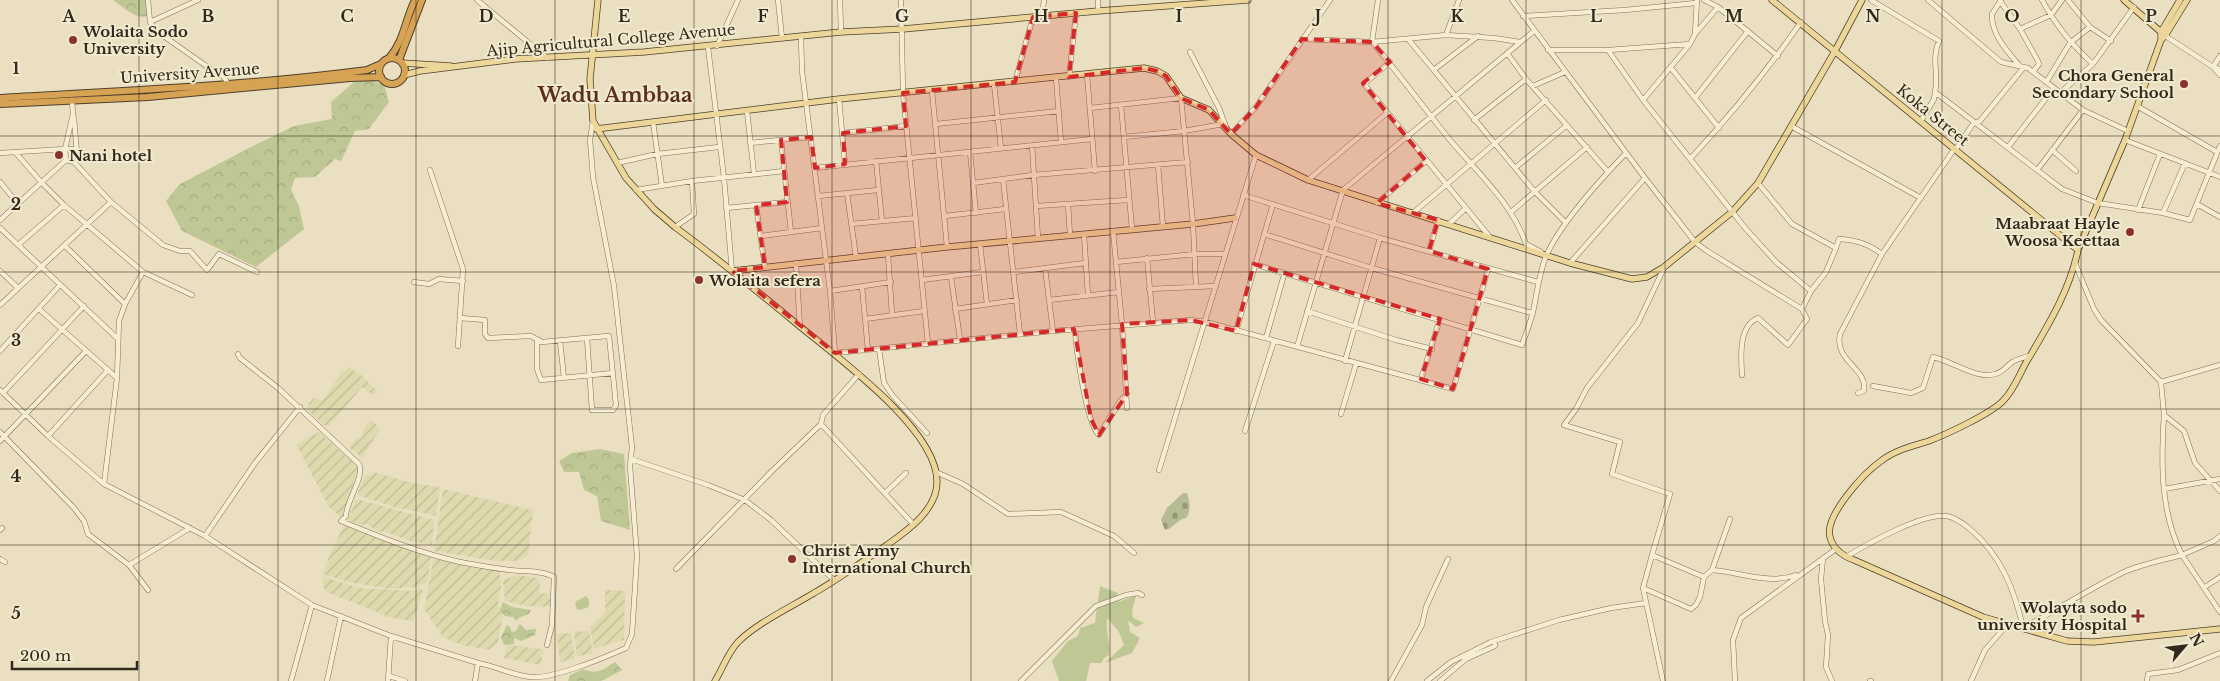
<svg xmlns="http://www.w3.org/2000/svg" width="2220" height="681" font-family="'Libre Baskerville',serif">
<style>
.farmland{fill:url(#farmland-furrows)}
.green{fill:#bfc795}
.forest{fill:url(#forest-crowns)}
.cemetery{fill:url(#cemetery-stones)}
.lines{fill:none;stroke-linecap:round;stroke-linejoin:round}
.minor-casing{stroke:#827159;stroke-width:5.5}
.major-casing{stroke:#503f2d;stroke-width:7}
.highway-casing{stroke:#503f2d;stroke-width:8}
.minor{stroke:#f6edd2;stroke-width:4.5}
.major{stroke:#ecd699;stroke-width:5.5}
.highway{stroke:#d6a354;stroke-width:6}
.marked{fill:#d62828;fill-opacity:0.2;stroke:#d62828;stroke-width:4;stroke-dasharray:10 6;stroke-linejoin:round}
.grid{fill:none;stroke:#32281d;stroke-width:1;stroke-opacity:0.55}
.poi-dot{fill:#8d312d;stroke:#f2eacf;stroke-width:2}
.labels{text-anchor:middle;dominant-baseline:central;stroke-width:4;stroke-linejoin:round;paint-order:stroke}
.poi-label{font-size:15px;font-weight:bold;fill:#32281d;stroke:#f2eacf;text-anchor:start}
.street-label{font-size:15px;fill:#32281d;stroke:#f2eacf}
.district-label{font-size:20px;font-weight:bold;fill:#5c2e1f;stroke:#f2eacf}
.grid-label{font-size:16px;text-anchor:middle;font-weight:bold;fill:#32281d;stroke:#f2eacf;stroke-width:4;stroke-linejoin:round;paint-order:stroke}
</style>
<defs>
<pattern id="farmland-furrows" width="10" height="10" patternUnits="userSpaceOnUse" patternTransform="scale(1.25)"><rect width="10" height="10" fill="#dfdaae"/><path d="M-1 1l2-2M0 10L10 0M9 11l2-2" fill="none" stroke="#c0bb95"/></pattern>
<pattern id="forest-crowns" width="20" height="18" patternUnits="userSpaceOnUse" patternTransform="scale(1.25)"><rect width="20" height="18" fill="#bfc795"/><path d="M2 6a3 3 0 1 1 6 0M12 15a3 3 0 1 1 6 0" fill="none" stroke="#a5ab80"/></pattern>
<pattern id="cemetery-stones" width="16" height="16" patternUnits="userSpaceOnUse" patternTransform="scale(1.25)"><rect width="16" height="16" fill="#b5bc94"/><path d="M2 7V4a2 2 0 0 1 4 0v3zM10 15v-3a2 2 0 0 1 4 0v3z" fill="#949978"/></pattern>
</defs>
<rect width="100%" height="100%" fill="#eadfc0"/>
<path class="farmland" d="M 349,367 L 360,374 L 378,392 L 373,395 L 362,387 L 329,426 L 322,424 L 308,410 L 309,403 L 314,398 L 323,400 L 341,373 Z
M 371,419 L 380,429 L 362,458 L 349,447 L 357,438 L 362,437 L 363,430 Z
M 319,432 L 359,468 L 342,518 L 329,507 L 296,444 Z
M 373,472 L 412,483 L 440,487 L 436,516 L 395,507 L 357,495 L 365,475 L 371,475 Z
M 443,489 L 533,510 L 528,556 L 516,561 L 496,561 L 434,551 Z
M 356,499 L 434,520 L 432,545 L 410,541 L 384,531 L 379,532 L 367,524 L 361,525 L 348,520 Z
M 345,523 L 408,546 L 432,552 L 427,583 L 414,587 L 391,589 L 348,582 L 323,574 L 330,554 Z
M 434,557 L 463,565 L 499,570 L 501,586 L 498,605 L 503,614 L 498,642 L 489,650 L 462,645 L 443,637 L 424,609 Z
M 517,575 L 537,578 L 540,582 L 539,593 L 549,594 L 551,607 L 527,606 L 505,601 L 503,580 Z
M 324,577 L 360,588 L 415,591 L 420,588 L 423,591 L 413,621 L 385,617 L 385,615 L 326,592 L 322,585 Z
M 605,590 L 625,591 L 624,640 L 594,649 L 590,626 L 605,613 Z
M 589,631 L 593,654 L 577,656 L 574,632 Z
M 571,633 L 575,659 L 560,662 L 557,634 Z
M 507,645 L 543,649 L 541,665 L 504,658 Z"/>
<path class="green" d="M 1100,586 L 1118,593 L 1117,602 L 1136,596 L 1132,610 L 1133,618 L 1144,623 L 1136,627 L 1128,620 L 1130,632 L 1140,638 L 1132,653 L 1105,663 L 1124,645 L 1119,632 L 1107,618 C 1105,631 1111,643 1109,655 L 1104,658 L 1101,663 L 1090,663 L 1086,681 L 1059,681 L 1052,661 L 1068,641 L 1078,636 L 1080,628 L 1095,623 Z"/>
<path class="forest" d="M 113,0 L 146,0 L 148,16 C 135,20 124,7 113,0 Z
M 371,80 L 384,85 L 389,102 L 369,129 L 355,131 L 341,161 L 335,159 L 315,177 L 295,178 L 291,190 L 299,206 L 304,229 L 256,267 L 182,231 L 166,201 L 180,184 L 251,147 L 294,126 L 332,119 L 331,102 L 354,82 Z
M 600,449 L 624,454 L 630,530 L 601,521 L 597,496 L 584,490 L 579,472 L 564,472 L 559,461 L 572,453 Z
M 586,596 L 589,600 L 589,607 L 580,610 L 577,610 L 575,602 Z
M 503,602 L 512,607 L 531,610 L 529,614 L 520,617 L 516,621 L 513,617 L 505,616 L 500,610 Z
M 520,624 L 526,630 L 536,629 L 535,635 L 521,641 L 514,638 L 514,644 L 504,645 L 501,637 L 507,625 L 510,627 L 512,632 L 516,631 Z
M 615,662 L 622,670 L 601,681 L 568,681 L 570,675 L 583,669 C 597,675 603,670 615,662 Z"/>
<path class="cemetery" d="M 1183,493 L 1187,493 C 1190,501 1191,512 1186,518 C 1176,520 1173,529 1165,530 L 1161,520 L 1167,508 Z"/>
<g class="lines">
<g class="minor-casing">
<path id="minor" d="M 148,0 L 150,22 L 155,30 L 212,70 C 220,73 227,77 228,86
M 477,0 L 547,58
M 778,0 L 782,38
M 840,0 L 841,32
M 901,0 L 903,93 L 928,344
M 1098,0 L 1098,11
M 1378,0 L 1372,42 C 1399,74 1424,108 1450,140 C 1477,172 1512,203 1526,244 L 1541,252
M 1512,0 L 1645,178 L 1695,242 L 1707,251 L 1802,309 L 1807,319 L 1788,345 L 1758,318 C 1738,326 1741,358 1742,375
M 1704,0 L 1718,7 L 1778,56
M 1871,0 L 1939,41 C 1931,58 1939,75 1935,92 L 2062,189 L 2098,203 L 2163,213 L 2190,220 L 2220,146
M 1928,0 L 2001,62 L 2028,68 L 2083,110 L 2128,131
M 2001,0 L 1992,14 C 1991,34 2007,51 2019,65
M 2042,0 C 2057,27 2071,44 2093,64
M 2068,0 L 2090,27 L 2111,41
M 2000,1 L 2020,29 L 2038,61 L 2039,64 L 2033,72
M 1042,16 L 1044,0
M 1523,16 L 1625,10 L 1696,3
M 150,22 L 198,0
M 2020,29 L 2051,15 L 2062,0
M 1695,34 L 1718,7
M 1446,35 L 1459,0
M 2164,35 L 2213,67 L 2220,75
M 801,36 L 802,71 L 830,291 L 835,353 L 1053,331 L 1191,320 L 1206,322 L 1453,389 L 1488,269
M 1302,39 L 1372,42 L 1446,35 L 1494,38 L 1520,42
M 1408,39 L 1535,192 L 1566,223
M 717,46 L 738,0
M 708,47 L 724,178 L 732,271
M 1548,50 L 1608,50 L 1690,44 L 1695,34 L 1697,0
M 1608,50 L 1643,100 L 1746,229 L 1776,262 L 1811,291
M 1190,52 L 1219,108 L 1226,127
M 1507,53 L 1526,79 L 1608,172
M 2220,56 L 2213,67 L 2220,69
M 1390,62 L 1364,84 L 1489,236
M 1671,68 L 1695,98
M 1435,69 L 1478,36
M 1087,75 L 1095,171
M 1069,77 L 1076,13
M 1056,78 L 1061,142
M 2047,81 L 2070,43 L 2090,27
M 1015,82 L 1033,17
M 994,84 L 1001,148
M 1533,86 L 1565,72
M 932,91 L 947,247
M 2060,93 L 2093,64 L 2134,7
M 839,99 L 845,164
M 1643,100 L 1690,44
M 1121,105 L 1132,229
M 2137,106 L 2217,152
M 1090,108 L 1181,98 L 1193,224 L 1196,286
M 747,111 L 754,174
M 74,118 L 77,154 L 74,162 L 66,160 L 65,149 L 77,149
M 1474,120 L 1526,79
M 1921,121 L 1934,99 L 1935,92
M 653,122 L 662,186
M 936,124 L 1059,111
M 1791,126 L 1921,198
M 1719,128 L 1695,98 L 1748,31
M 843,133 L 906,126
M 1231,134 L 1256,107 L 1330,0
M 1124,137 L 1184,131 L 1223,124
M 781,140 L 791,232
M 2125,140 L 2220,177
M 750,143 L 811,137
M 1032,145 L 1038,238
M 2008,147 L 2054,88
M 1956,149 L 1973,124 L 1980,121 L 2024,67
M 2052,150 L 2076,171
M 970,152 L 976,213
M 0,153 L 65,149 L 73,114 L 72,100
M 16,153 L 42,183 L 64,205 L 143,272 L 125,304 L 119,321 L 117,378 L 104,484
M 1690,159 C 1730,116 1767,71 1801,22
M 876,161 L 882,221
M 74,162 L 111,202 L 163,245 L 180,251 L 190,251 L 207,270 L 219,254 L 257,272
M 617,163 L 657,154 L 719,147
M 1158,165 L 1163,227
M 815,168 L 1092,139
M 1515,168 L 1567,125
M 2038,169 L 2083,110
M 430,170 L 463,269 L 458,346
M 1003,179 L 1020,334
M 1308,180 L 1387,113
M 0,182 L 18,204
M 973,183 L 1033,175 L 1188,162
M 1758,183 L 1792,224 L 1836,248 L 1839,239 C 1857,240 1868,244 1882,254
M 636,190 L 692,181 L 784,171
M 847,193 L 856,257
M 1243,195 L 1380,238 L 1538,282
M 818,196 L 878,190
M 1377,203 L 1426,161
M 1068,204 L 1070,235
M 2197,204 L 2220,217
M 756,205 L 765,267
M 1036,206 L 1128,200
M 726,208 L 787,202
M 2138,210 L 2160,154
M 1511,212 L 1587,147
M 1413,213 L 1546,100
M 2163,213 L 2185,163
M 945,216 L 1005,209
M 0,220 L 66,160
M 851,224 L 916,218
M 1449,224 L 1465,209
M 675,227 L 694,214 L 692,181
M 0,228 L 117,338
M 1113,231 L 1122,324 L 1127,408
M 1084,234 L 1088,295
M 1264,234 L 1372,268 L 1532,313
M 761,236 L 822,228
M 980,244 L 987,304
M 18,245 L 64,205
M 65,246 L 125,304
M 1429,251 L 1438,220
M 888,254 L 892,315
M 1147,258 L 1153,322
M 1116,262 L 1195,254 L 1225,254
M 796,263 L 800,327
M 1570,263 L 1645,178
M 2075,263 L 2094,309 L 2101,320 L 2161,382 L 2164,415 L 2184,431 L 2195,463 L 2220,491
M 1254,264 L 1522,345 C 1526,334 1530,323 1533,312 C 1537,293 1539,274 1546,256 C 1561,222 1600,180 1626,153
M 1045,268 L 1053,331
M 1664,268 L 1638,323 L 1587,388 L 1576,409 L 1564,425 L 1620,442 L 1612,474 L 1670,494 L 1652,555 L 1704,577
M 0,271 L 17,287
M 143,272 L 192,295
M 1014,272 L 1085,263
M 951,277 L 960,339
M 922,280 L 982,272
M 414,282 L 429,284 L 439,279 L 463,281
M 862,287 L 868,350
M 1149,289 L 1216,286
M 830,291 L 891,282
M 1049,300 L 1119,292
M 0,305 L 111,202
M 39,309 L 117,378
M 955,309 L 1017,300
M 1802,309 L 1811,291 L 1826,272 L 1836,248
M 1307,311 L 1396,340 L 1432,349
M 460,318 L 485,320 L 485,334 L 488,338 L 531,336 L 542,342 L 607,336 L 609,336 L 616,405 L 613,410 L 592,410 L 587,338
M 865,319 L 924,311
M 1075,329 C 1076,348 1086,423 1099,435 L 1121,400 L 1127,394
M 1236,331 L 1273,204
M 1266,338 L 1284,275
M 537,341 L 537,369 L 541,380 L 613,373
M 560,341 L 564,378
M 1297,347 L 1343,190 L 1534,31
M 879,349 L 884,383 L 893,396 L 927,433
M 0,351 L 60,285
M 238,354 L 240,358 L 278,388 L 359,464 C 365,477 346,501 346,516 L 341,521 C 380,537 419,553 460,562 C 476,565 493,568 509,570 C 523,572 542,570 554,577 L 552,625 L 547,645
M 1345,361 L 1380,238
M 859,374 L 823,415 L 821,424 L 913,524
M 1421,379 L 1440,319
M 2161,382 L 2220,365
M 1873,386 L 1911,393 L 1923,388 L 1933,357 C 1952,361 1977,380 1995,374 C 2002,373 2006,367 2011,363 C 2016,359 2023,358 2029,356
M 0,390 L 48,436 L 104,484 L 205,536 L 312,605 L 391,636 L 478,663 C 496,666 512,675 530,677 C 551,680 606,657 626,648 L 632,634 L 637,556 L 630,466 L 632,447 L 614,286 L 593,177 L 590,140 L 593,121
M 3,393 L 84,306
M 1858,393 L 1864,391 C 1868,368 1834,362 1840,334 L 1882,254 L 1955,148
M 1341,414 L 1356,364
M 1245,431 L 1274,341
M 0,432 L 74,508 L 84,521 L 88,534 L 129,565 L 190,528
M 48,436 L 108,370
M 0,441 L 86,351
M 631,459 L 708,485 L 745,500 L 771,520 L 834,580
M 1159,470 L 1256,155
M 936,472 L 963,484 L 1008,514 L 1061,512 L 1114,536 L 1134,553
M 2164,489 L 2220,479
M 885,493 L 906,473
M 0,530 L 2,528
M 205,536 L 255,463 L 300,407
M 2220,536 L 2214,541 L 2182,555 L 2220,612
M 1652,555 L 1643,588 L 1663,681
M 1846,557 C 1867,544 1924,512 1947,516 C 1956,518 1964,524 1970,529 C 2001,555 2015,591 2023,628 C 2057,610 2089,589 2124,572 C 2142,564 2163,560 2182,555 C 2160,512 2161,461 2164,415
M 1823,558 L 1821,579 L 1825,621 L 1828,635 L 1826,667 L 1832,681
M 0,559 L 5,562
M 129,565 L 148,590
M 676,569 L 772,471 L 821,424
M 1712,570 C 1740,572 1769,585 1796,575
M 2205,587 L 2220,577
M 1643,588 L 1691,609 L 1696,605 L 1700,597 L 1704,577 L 1712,570 L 1730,519
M 389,676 L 405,681
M 291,681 L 312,605
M 327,681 L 341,616
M 388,681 L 391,636
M 475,681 L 478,663
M 1021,681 L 1096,606 L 1126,595 L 1138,593 L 1142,595
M 1391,681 L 1422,625 L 1426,607 L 1448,559
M 1427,681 L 1451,662 L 1491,642 L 1559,620 L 1611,608 L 1646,603
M 1440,681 L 1466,659 L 1495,646 L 1495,641
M 1735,681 L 1733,640 L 1741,618 L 1836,549
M 1870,681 L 1871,681
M 1971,681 L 1985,650 L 2007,625
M 2147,681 L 2148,674 L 2178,670 L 2220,653"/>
</g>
<g class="major-casing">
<path id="major" d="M 598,0 L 590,79 L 593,121 L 626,178 L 654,209 L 675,227 C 717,258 757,291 797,324 C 834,355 938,429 937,482 C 937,510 907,531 887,545 C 863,561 839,579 814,593 C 791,607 757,623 738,642 C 727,654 723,668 715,681
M 1772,0 L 2078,250
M 2124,0 L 2161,32
M 2180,0 L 2161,32 L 2161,40 L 2125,140 L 2078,250 C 2070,289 2050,322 2030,356 C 2020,371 2016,388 2003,401 C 1990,414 1947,434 1929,441 C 1913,446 1895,450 1881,461 C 1864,473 1824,516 1830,537 C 1833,549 1843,556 1854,560 L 1983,617 L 2067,641 L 2094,642 L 2220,629
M 2161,40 L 2165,36 L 2187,0
M 402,63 L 451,66
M 404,75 L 420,71 L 515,59 L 644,52 L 841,32 L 903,29 L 1098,11 L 1248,0
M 596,129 L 839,99 L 1144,68 L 1157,71 L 1166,76 L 1181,98 L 1209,110 L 1231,134 L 1256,155 L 1308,180 L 1570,263 L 1632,279 L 1647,277 L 1664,267 L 1732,212 L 1758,183 L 1835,51 L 1862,0
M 732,271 L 947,247 L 1193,224 L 1235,218"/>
</g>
<g class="highway-casing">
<path id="highway" d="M 389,58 C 404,41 405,20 415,0
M379 71a13 13 0 1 1 26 0a13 13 0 1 1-26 0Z
M 399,60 L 422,0
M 0,98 C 122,91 245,86 367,70 L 381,64
M 0,104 L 148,97 L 350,78 L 381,77"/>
</g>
<use href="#minor" class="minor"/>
<use href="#major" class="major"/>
<use href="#highway" class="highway"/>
</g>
<path class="marked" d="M 1076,13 L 1069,77 L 1144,68 L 1157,71 L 1166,76 L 1181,98 L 1209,110 L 1231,134 L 1256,107 L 1302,39 L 1372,42 L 1390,62 L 1363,83 L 1426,161 L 1377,203 L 1438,220 L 1429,251 L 1488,269 L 1453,389 L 1421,379 L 1440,319 L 1254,264 L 1236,331 L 1191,320 L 1122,324 L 1127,394 L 1099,435 L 1091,419 L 1074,329 L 835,353 L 732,271 L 765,267 L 756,205 L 787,202 L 781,140 L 811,137 L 815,168 L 845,164 L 843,133 L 906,126 L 903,93 L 1015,82 L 1033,17 Z"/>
<path class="grid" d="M 139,0 L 139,681M 278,0 L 278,681M 416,0 L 416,681M 555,0 L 555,681M 694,0 L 694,681M 832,0 L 832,681M 971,0 L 971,681M 1110,0 L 1110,681M 1249,0 L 1249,681M 1388,0 L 1388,681M 1526,0 L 1526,681M 1665,0 L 1665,681M 1804,0 L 1804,681M 1942,0 L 1942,681M 2081,0 L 2081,681M 0,136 L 2220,136M 0,272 L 2220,272M 0,409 L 2220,409M 0,545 L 2220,545"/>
<g class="poi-dot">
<circle cx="73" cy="40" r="5"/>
<circle cx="2184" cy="84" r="5"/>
<circle cx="59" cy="155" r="5"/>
<circle cx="2130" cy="232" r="5"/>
<circle cx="699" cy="280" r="5"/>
<circle cx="792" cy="559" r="5"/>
<path d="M2135.5 608.5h5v5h5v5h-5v5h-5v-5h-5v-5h5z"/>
</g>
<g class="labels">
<g class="poi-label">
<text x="83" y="31">Wolaita Sodo<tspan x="83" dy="17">University</tspan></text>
<text x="2174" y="75" text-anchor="end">Chora General<tspan x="2174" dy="17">Secondary School</tspan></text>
<text x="69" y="155">Nani hotel</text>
<text x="2120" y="223" text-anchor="end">Maabraat Hayle<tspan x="2120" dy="17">Woosa Keettaa</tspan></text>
<text x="709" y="280">Wolaita sefera</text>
<text x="802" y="550">Christ Army<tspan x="802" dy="17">International Church</tspan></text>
<text x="2127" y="607" text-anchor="end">Wolayta sodo<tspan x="2127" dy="17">university Hospital</tspan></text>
</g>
<g class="street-label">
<text transform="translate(611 40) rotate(-5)">Ajip Agricultural College Avenue</text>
<text transform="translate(190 73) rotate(-4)">University Avenue</text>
<text transform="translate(1933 115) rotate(39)">Koka Street</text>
</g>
<g class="district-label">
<text x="615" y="95">Wadu Ambbaa</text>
</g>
</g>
<g class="grid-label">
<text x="69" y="22">A</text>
<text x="208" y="22">B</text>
<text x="347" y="22">C</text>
<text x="486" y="22">D</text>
<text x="624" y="22">E</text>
<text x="763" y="22">F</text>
<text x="902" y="22">G</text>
<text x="1041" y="22">H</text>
<text x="1179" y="22">I</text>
<text x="1318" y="22">J</text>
<text x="1457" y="22">K</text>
<text x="1596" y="22">L</text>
<text x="1734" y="22">M</text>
<text x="1873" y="22">N</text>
<text x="2012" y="22">O</text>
<text x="2151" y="22">P</text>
<text x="16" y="74">1</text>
<text x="16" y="210">2</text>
<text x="16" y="346">3</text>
<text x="16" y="482">4</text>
<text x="16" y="619">5</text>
</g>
<g transform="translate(2185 646) rotate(62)" stroke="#f2eacf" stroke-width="4" paint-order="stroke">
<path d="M0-4L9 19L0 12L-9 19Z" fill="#32281d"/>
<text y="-8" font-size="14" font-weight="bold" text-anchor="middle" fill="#32281d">N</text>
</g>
<path d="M12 661v8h125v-8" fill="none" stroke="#32281d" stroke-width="2.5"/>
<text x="20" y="661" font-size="15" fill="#32281d" stroke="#f2eacf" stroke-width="4" paint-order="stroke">200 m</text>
</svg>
